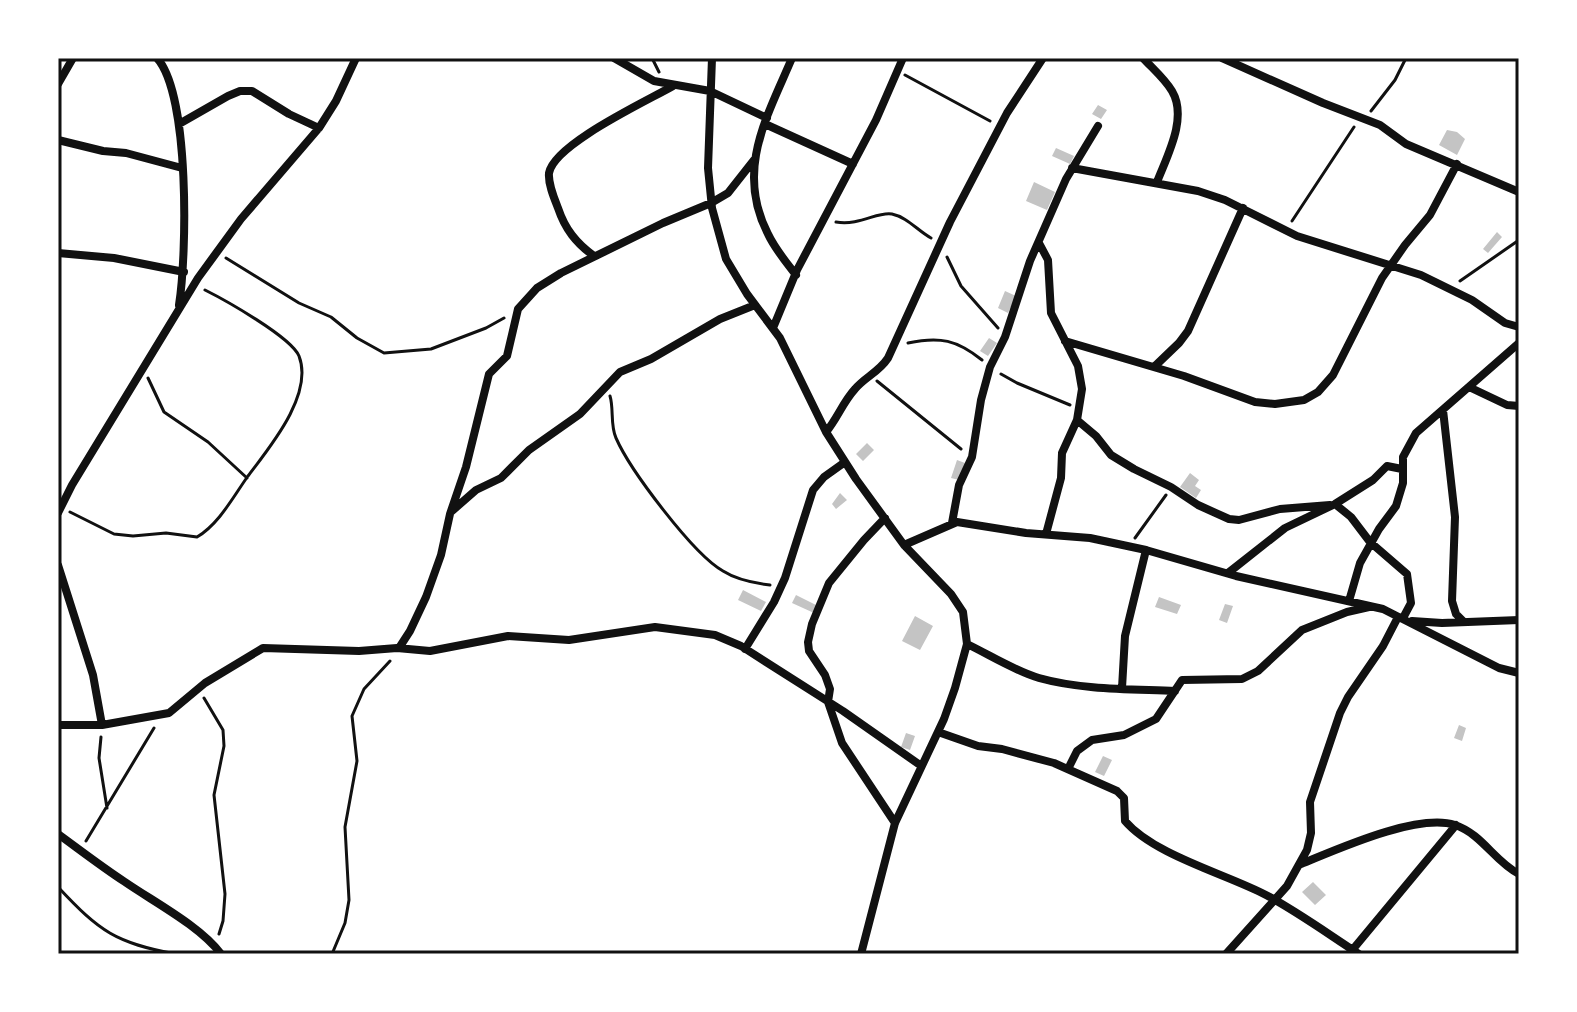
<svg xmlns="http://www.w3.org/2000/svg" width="1577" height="1012" font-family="Figtree,sans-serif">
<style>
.building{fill:#c4c4c4}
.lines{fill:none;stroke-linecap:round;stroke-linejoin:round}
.path{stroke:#111;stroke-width:3}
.minor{stroke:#111;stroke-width:8}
.neatline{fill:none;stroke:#111;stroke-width:3}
</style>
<rect width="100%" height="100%" fill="#fff"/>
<path class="building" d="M 1098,105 L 1107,110 L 1101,119 L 1092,114 Z
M 1447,130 L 1457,132 L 1465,139 L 1457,155 L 1439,145 Z
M 1056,148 L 1074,156 L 1070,164 L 1052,156 Z
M 1034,182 L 1055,192 L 1047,210 L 1026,201 Z
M 1497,232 L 1502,237 L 1488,253 L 1483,249 Z
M 1005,291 L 1016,296 L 1008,313 L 998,308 Z
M 989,338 L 997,343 L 988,356 L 980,351 Z
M 867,443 L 874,450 L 863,461 L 856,454 Z
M 957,460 L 965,463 L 959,480 L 951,478 Z
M 1190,473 L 1199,480 L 1195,486 L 1201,490 L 1196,498 L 1180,487 Z
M 840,493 L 847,500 L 836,509 L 832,504 Z
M 743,590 L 766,602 L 761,611 L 738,600 Z
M 796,595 L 818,606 L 814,613 L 792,603 Z
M 1159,597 L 1181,605 L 1177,614 L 1155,607 Z
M 1225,604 L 1233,606 L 1227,623 L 1219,620 Z
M 915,616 L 933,626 L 920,650 L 902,641 Z
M 1459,725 L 1466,728 L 1462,741 L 1454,738 Z
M 906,733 L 915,736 L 910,750 L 901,747 Z
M 1103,756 L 1112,760 L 1104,776 L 1095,772 Z
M 1313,882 L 1326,895 L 1315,905 L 1302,892 Z"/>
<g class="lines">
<path class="path" d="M 652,58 L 659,72
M 905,75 L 990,121
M 1371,111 L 1395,80 L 1406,58
M 1292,221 L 1354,127
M 836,222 C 860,226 878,211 892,214 C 907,217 918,231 931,238
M 947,257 L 961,286 L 998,328
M 226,258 L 299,303 L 331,317 L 357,338 L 384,353 L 431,349 L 486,328 L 504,318
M 1460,281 L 1519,240
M 908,343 C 940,336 957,340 982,360
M 1001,374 L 1017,383 L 1070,405
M 148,378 L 164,412 L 208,442 L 247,478
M 877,381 L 961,449
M 610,396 C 614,409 610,425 616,438 C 630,470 693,554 723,571 C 737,580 753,583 770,585
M 70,512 L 114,534 L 133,536 L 166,533 L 197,537 C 219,524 233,497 248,476 C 269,448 314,395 299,356 C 291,337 225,300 205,290
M 1135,538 L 1166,495
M 204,698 L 223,730 L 224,746 L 214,795 L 225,894 L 223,921 L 219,934
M 101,737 L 99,758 L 107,808
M 86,841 L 154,728
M 58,887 C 100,932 116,943 176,954
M 332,954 L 345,923 L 349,900 L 345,827 L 357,761 L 352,716 L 364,689 L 390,661"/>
<path class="minor" d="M 157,58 C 190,95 187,255 179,305
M 614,58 L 654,81 L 710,91 L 767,118
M 712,58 L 708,168 L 712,208 L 726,259 L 747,294 L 780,338 L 826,432 L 856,479 L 904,545 L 951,594 L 963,612 L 967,644 L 955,688 L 944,719 L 895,823 L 861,954
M 792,58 C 767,117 735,170 768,234 C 775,249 786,262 796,275
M 1143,58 C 1152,68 1165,79 1172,91 C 1188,118 1167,156 1157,182
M 1222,58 L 1323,103 L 1380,125 L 1406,144 L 1519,192
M 58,84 L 73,58
M 179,124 L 228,96 L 240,91 L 252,91 L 289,114 L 319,128
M 765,124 L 853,164
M 58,140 L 103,151 L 126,153 L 182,168
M 1072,168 L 1198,191 L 1225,200 L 1297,236 L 1421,275 L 1472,300 L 1505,323 L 1519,327
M 1039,243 L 1048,260 L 1051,313 L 1078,366 L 1082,389 L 1077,420 L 1062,453 L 1061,478 L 1046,534
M 58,253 L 114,258 L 184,272
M 594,256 C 576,243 565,229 558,208 C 554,198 548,184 549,173 C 554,144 647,101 673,86
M 773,328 L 797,270 L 876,120 L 903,58
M 1065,341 L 1184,376 L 1255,402 L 1275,404 L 1304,400 L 1318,392 L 1333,375 L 1382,278 L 1405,245 L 1430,215 L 1457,164
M 1154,367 L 1179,343 L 1188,331 L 1243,208
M 1469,387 L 1507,405 L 1519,406
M 1443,410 L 1455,517 L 1452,601 L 1456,614 L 1464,622
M 1077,420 L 1096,436 L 1111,455 L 1134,469 L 1171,487 L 1198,505 L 1229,519 L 1239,520 L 1280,509 L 1330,505
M 826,432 C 837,419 843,402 855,389 C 865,377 879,372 888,358 L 950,222 L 1007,113 L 1043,58
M 1335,504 L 1351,517 L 1370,542 L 1407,574 L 1411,603 L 1403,618
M 452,511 L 476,490 L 501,478 L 529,450 L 580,414 L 620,372 L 651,359 L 720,319 L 755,305
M 58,513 L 72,485 L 198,278 L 241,219 L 319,128 L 336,101 L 356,58
M 885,518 L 864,540 L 829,583 L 812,624 L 808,642 L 809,651 L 825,675 L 830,689 L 828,702 L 842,743 L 895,823
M 952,523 L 959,485 L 972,457 L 981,400 L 990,367 L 1005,337 L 1030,261 L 1066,179 L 1098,126
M 904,545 L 957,522 L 1026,533 L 1090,538 L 1146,550 L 1236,576 L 1383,609 L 1499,668 L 1519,673
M 58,565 L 93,675 L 102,725
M 1228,573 L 1285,528 L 1335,504 L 1373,480 L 1387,466 L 1402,469
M 1349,601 L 1360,563 L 1379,529 L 1396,506 L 1403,483 L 1403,457 L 1416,433 L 1519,343
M 1412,621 L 1442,623 L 1519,620
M 967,644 C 990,655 1015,671 1039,678 C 1082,690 1130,689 1175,691
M 399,648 L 410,631 L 426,597 L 441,555 L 450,514 L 466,467 L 489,374 L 507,356 L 518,309 L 537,288 L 561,273 L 663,223 L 711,203 L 728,193 L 754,160
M 745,649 L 774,602 L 785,578 L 813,490 L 824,477 L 845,462
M 1122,688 L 1125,636 L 1146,550
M 58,725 L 102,725 L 169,713 L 205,683 L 263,648 L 359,651 L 397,648 L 430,651 L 508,636 L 569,640 L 655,627 L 715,635 L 741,646 L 843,711 L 920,765
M 938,732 L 978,746 L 1002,749 L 1054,763 L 1117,791 L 1124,798 L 1125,821 C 1154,855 1226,874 1266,895 C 1298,912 1328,934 1359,954
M 1068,769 L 1077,751 L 1092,740 L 1124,735 L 1156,719 L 1182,680 L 1242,679 L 1258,671 L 1302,630 L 1347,612 L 1369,607
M 58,834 C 80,850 102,867 125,882 C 154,902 200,926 221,954
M 1301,864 C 1338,849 1417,813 1455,825 C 1482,834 1495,862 1519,874
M 1226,954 L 1287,886 L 1307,850 L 1311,833 L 1310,802 L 1340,713 L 1348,697 L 1383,646 L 1398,617
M 1349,954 L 1456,825"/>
</g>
<rect width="1577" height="1012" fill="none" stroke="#ffffff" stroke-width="120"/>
<rect x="60" y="60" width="1457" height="892" class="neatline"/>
</svg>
